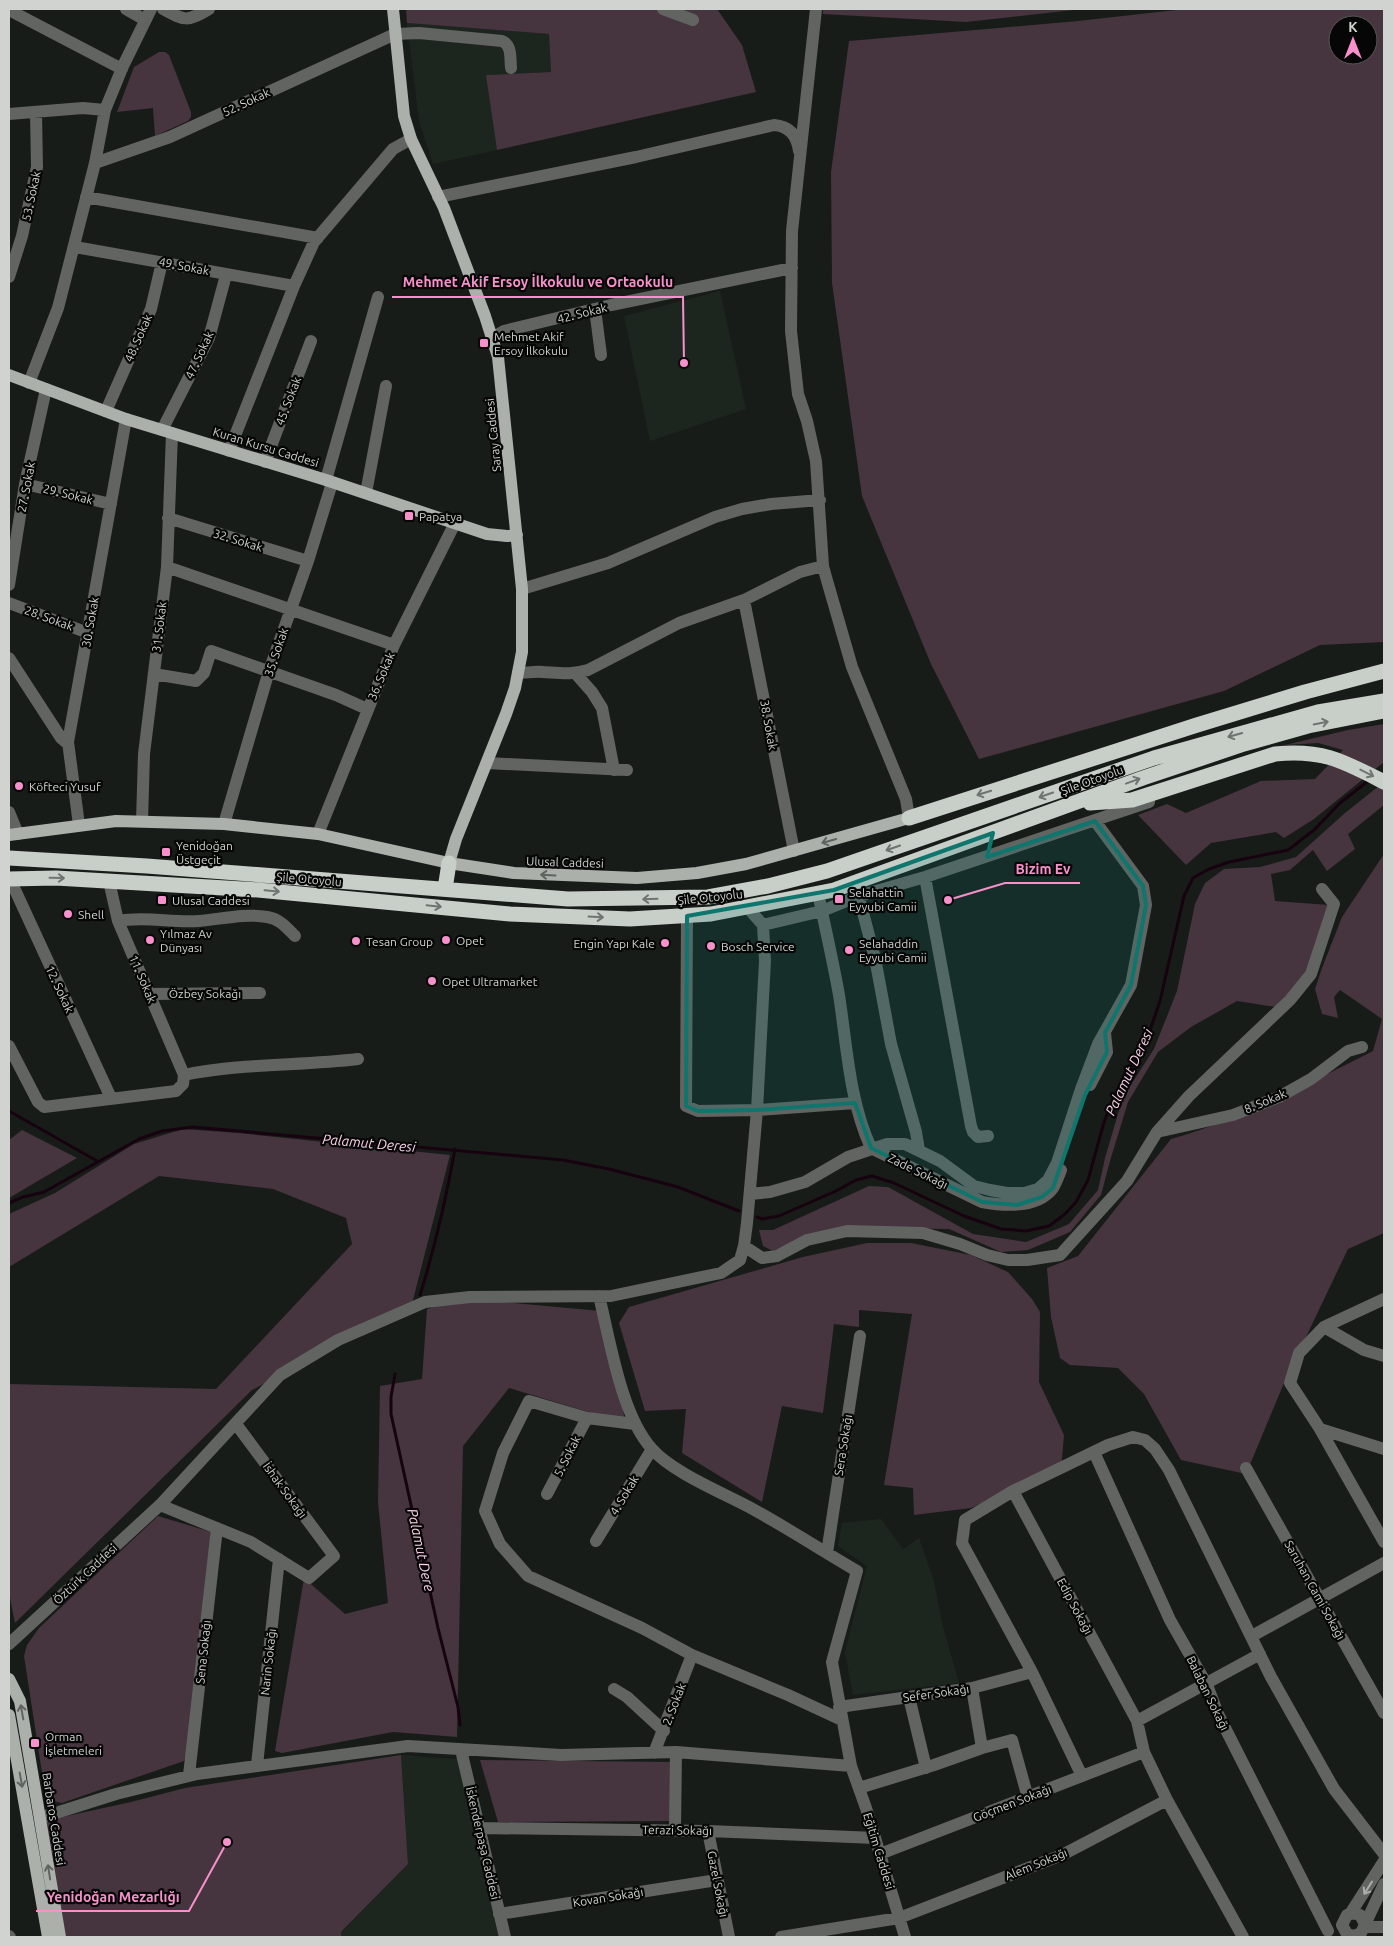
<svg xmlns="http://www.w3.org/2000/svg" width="1393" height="1946" font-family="Ubuntu,sans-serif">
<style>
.built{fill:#1d261e}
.green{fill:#46343e;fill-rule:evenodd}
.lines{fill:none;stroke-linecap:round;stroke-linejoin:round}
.stream{stroke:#17030f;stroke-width:3}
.minor{stroke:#626462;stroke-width:12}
.major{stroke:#abb0ab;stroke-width:12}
.highway{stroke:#c8cec8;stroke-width:15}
.oneway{stroke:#707470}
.oneway2{stroke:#606460}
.oneway3{stroke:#aaacaa}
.marked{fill:#0f766e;fill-opacity:0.2;stroke:#0f766e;stroke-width:4;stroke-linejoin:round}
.poi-dot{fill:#f890cb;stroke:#050605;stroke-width:2}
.labels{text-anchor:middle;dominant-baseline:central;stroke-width:4.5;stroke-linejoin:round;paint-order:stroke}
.street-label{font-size:12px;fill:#d0d3d0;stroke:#050605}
.poi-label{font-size:12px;fill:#d0d3d0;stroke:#050605;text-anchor:start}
.water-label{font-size:14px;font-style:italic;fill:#fdd0e7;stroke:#050605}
.leader{fill:none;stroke:#f890cb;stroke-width:2}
.callout-dot{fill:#f890cb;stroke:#050605;stroke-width:2}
.callout-label{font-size:14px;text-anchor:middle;font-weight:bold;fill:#f890cb;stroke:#050605;stroke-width:4.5;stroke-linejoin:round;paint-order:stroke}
</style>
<rect width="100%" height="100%" fill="#181c18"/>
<path class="built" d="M 407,23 L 549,34 L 551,72 L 487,75 L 497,150 L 433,164 L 419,121 Z
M 720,291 L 746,409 L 650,441 L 624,316 Z
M 881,1519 L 903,1549 L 919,1538 L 934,1581 L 942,1623 L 959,1683 L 853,1695 L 845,1652 L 867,1566 L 838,1546 L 842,1523 Z
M 401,1755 L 457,1759 L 501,1937 L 341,1937 L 341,1933 L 408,1864 Z"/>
<path class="green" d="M 406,9 L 717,9 L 742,45 L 756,92 L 497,150 L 486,75 L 551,72 L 549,34 L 407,23 Z
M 823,9 L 1082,9 L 966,22 L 823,14 Z
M 1185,9 L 1384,9 L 1384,642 L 1320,645 L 1224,691 L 979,759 L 931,664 L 862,496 L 832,283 L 831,172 L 849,41 L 1078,21 ZM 1338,25 L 1368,25 L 1368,55 L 1338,55 Z
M 159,52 L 165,52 L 169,55 L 191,112 L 191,117 L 188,121 L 155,136 L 153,108 L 117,112 L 134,67 Z
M 1384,724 L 1384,762 L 1314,819 L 1284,838 L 1276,832 L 1211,843 L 1186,865 L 1138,815 L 1167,804 L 1186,813 L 1261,781 L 1315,779 L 1343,750 L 1318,743 L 1285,745 L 1348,730 Z
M 1384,782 L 1384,805 L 1348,834 L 1355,849 L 1327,871 L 1313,850 L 1290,870 L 1271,874 L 1275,901 L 1329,905 L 1310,972 L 1276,1007 L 1237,1001 L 1191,1027 L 1158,1052 L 1128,1102 L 1110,1161 L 1101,1195 L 1070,1232 L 1028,1250 L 1001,1252 L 949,1229 L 834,1228 L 773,1251 L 763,1246 L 759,1230 L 773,1230 L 869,1186 L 888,1187 L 973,1234 L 1026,1242 L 1069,1224 L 1098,1190 L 1105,1158 L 1123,1097 L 1154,1049 L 1177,991 L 1195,904 L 1205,883 L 1224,869 L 1260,867 L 1296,857 L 1345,813 Z
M 1384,854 L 1384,1233 L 1348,1249 L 1284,1383 L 1246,1474 L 1181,1460 L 1144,1394 L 1118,1368 L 1070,1365 L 1060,1358 L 1051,1317 L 1047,1268 L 1078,1256 L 1171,1139 C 1242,1119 1307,1084 1373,1051 L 1382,1019 L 1340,990 L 1334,997 L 1338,1018 L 1322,1014 L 1315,989 L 1322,968 L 1342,917 Z
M 183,1129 L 238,1133 L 450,1155 L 412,1304 L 398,1314 L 252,1390 L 15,1623 L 9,1593 L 9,1384 L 216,1389 L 352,1244 L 346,1218 L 273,1189 L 159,1176 L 9,1267 L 9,1214 L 55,1193 L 134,1144 Z
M 22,1130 L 77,1158 L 9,1198 L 9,1140 Z
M 867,1243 L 911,1243 L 971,1255 L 1008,1272 L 1032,1299 L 1040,1312 L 1039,1382 L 1064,1435 L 1061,1470 L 971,1508 L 914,1515 L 913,1488 L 884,1485 L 912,1314 L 859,1310 L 859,1327 L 834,1324 L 823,1413 L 782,1406 L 762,1502 L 682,1453 L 686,1409 L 645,1411 L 619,1323 L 629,1307 L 803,1257 Z
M 460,1298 L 601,1311 L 611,1325 L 625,1423 L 509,1388 L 463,1446 L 457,1737 L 393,1732 L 282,1753 L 275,1751 L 304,1578 L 345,1614 L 388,1603 L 378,1502 L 380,1386 L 422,1379 L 427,1309 Z
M 158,1516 L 211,1532 L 187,1751 L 184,1761 L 62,1803 L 51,1801 L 45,1792 L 24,1656 L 27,1645 L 39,1628 Z
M 401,1755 L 408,1864 L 341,1932 L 341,1937 L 65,1937 L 44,1821 L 131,1802 L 185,1788 Z
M 480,1760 L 673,1762 L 671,1821 L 498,1822 Z"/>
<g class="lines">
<path class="stream" d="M 9,1111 L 97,1161
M 9,1203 L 23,1197 L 44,1192 L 139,1139 L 162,1131 L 193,1127 L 563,1160 L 609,1169 L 678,1187 L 739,1211
M 757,1217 L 762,1219 L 779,1216 L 836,1191 L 856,1180 L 872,1176 L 894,1183 L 964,1216 L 1001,1229 L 1026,1231 L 1049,1226 L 1065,1214 L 1076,1202 L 1088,1180 L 1104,1122 L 1113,1099 L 1146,1042 L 1160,1001 L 1184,896 L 1193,878 L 1209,869 L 1229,862 L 1288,850 L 1314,830 L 1340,803 L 1368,781
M 420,1295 C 435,1247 446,1199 455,1149
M 395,1374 L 391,1397 L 391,1414 L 438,1628 L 458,1707 L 460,1725"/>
<path class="minor" d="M 126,9 L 145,20
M 163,9 C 185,21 187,22 209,9
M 663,9 L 693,20
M 816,9 L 792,231 L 791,331 L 798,394 L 807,421 L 816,461 L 823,566 L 826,577 L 852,667 L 906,799 L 909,818
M 9,10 L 122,69
M 9,114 L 83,108 L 105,110 L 123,66 L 151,9
M 95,163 L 170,137 L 395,34 L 419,33 L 502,41 C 512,45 510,58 511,68
M 86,197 L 318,238
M 438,197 L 636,157 L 774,125 C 789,126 797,135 799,151
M 75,247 L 294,286
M 9,277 L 22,236 L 37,167 L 36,113
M 595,309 L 601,355
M 492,338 L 504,331 L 611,305 L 792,268
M 29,383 L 58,308 L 95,163 L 105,110
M 106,411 L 151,309 L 162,262
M 162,430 L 209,338 L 226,275
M 229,451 L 294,286 L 314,242 L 393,149 L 411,139
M 265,462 L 311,341
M 326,480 L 378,297
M 25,484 L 111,504
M 366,493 L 386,386
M 168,518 L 308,561
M 167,567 L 394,645
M 9,585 L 25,484 L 46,389
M 522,589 L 608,563 L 715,517 L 742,509 L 771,504 L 820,500
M 744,600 L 794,851
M 9,603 L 88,633
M 9,658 L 61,738 L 68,744
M 518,673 C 526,673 535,671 543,672 C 560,673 572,675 588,670 L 679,623 L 744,600 L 800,572 L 823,566
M 154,674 L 196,681 L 204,673 L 211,651 L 336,695 L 367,709
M 576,674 L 592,692 L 602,708 L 614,770
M 487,763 L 627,770
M 9,812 L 18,834
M 142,821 L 144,754 L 167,567 L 172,433
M 224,824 L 269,671 L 308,561 L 332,483
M 79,825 L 68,742 L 126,419
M 318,834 L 394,645 L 455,523
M 925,877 L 971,1126 L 973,1132 L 978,1137 L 988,1136
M 10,879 L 111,1098
M 857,890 L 875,958 L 891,1044 L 916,1132 L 919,1150
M 818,893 C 825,927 833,961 839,995 C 847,1046 849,1100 871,1148 L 982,1202 C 1004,1206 1037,1209 1053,1188 C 1056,1183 1059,1175 1061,1170
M 687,916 L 686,1106 L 698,1111 L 757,1110 L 855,1103
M 118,921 C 145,916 172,923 199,921 C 222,919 244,913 267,917 C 280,919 286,927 295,936
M 763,925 L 822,911 L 859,896 L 925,877 L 1149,802
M 149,994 L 260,993
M 9,1046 L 38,1102 L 44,1107 L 176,1091 L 183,1084 L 184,1075 L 118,921 L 109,881
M 184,1075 C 241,1063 300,1066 358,1059
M 1090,1085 L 1107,1052 L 1105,1033
M 1157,1132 L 1233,1115 L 1279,1097 L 1311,1079 L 1348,1051 L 1362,1047
M 750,1194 L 770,1192 L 805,1182 L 848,1157 L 887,1144 L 905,1144 L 940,1161 L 974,1186 L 990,1190 L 1007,1193 L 1024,1193 L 1038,1189 L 1048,1180 L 1057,1163 L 1081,1089 L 1098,1044 L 1131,985 L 1146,905 L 1143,886 L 1095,821
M 744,1246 L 762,1258 L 777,1256 L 807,1240 L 847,1231 L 923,1233 L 960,1244 L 987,1255 L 1008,1260 L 1027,1260 L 1060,1255 L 1127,1181 L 1157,1132 L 1189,1096 L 1290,1000 L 1311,974 L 1334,904 L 1322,889
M 599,1296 C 610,1340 621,1415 652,1449 C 672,1472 721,1492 749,1507 C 786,1527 821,1550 857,1571 L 832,1662 L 851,1766 L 866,1808 L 905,1937
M 1384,1299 L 1324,1327 L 1299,1353 L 1290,1383 L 1320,1429 L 1384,1542
M 1324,1327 L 1364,1350 L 1384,1356
M 635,1424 L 587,1418 L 529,1401 L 503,1453 L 485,1511 L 500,1544 L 528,1576 L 642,1628 L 692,1655 L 788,1695 L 842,1720
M 1320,1429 L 1384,1449
M 1094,1452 L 1170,1620 L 1207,1685 L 1218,1714 L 1328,1931
M 1246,1468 L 1384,1713
M 1013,1491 L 1137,1721
M 547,1494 L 587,1418
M 160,1505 L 251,1542 L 309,1578 L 334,1556 L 236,1424
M 596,1541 L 652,1449
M 827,1553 L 860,1336
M 1252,1636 L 1384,1563
M 9,1644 L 160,1505 L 280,1375 L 338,1340 L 425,1302 L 470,1297 L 611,1296 L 721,1273 L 740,1260 L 744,1246 L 747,1223 L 757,1110 L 765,961 L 763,925 L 748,908
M 614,1689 L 627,1697 L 664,1731
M 909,1697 L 926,1768
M 839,1707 L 972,1688 L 1032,1672
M 982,1748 L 1012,1740 L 1028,1798
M 461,1750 L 505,1937
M 654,1753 L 692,1655
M 257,1765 L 279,1559
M 189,1775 L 217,1528
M 1082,1776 L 1032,1672 L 962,1543 L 965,1520 L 1013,1491 L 1108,1445 L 1133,1437 L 1145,1440 L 1155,1449 L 1169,1470 L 1271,1677 L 1334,1789 L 1384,1854
M 859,1788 L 934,1765 L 982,1748 L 972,1688
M 40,1818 L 116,1794 L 197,1774 L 408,1746 L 561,1755 L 676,1752 L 851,1766
M 480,1828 L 708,1831 L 875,1838
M 675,1830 L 676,1752
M 708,1831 L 729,1937
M 880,1854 L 1144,1752
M 499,1914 L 717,1880
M 1350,1914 L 1384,1861
M 1365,1924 L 1360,1915 L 1353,1913 L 1347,1915 L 1342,1925 L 1347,1934 L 1354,1936 L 1361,1933 L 1384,1884
M 1365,1927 L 1384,1927
M 9,1936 L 10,1937
M 781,1937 L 899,1918 L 1062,1855 L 1167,1800
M 1243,1937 L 1167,1800 L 1144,1752 L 1137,1721 L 1260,1654"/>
<path class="major" d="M 393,9 L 404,116 L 411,139 L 444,208 L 485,316 L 498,357 L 522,589 L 522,652 L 515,688 L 506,714 L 456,839 L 449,863
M 9,375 L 126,419 L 326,480 L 487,534 L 507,536 L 517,535
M 9,835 L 116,821 L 224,824 L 318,834 L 449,863 L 514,873 L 637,878 L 697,873 L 746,864 L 909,818
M 9,1679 L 20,1701 L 60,1937
M 9,1715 L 48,1937"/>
<path class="highway" d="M 1090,803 L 1132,800 L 1275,754 C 1322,749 1343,761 1384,782
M 909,818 L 1197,725 L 1305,692 L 1384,671
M 9,858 L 147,866 L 568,899 L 708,897 L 768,886 L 827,871 L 1154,758 L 1318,712 L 1384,701
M 9,879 L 56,878 L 258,890 L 510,914 L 630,919 L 711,914 L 834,890 L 1143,778 L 1244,744 L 1308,726 L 1384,711
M 445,889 L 449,863"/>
</g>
<defs><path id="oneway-shaft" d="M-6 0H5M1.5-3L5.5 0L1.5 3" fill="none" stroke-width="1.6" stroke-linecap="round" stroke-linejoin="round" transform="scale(1.25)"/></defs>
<g class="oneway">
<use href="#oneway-shaft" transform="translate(1321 723) rotate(-11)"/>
<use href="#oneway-shaft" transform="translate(1235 735) rotate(164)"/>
<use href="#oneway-shaft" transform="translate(1367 773) rotate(27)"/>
<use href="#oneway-shaft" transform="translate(1133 781) rotate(-20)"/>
<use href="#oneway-shaft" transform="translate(984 793) rotate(163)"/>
<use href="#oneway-shaft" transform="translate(1046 795) rotate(161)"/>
<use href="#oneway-shaft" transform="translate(893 848) rotate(161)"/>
<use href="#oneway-shaft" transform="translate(57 878) rotate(1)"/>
<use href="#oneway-shaft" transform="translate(272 891) rotate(5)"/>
<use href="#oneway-shaft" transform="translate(650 899) rotate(178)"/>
<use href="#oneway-shaft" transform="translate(434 906) rotate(6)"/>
<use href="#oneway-shaft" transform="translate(596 917) rotate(3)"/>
</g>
<g class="oneway2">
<use href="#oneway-shaft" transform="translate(829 841) rotate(164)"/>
<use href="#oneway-shaft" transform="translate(548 875) rotate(-177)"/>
<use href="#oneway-shaft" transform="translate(22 1712) rotate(-100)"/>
<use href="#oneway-shaft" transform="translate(21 1780) rotate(80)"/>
<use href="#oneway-shaft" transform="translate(49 1872) rotate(-99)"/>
</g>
<use class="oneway3" href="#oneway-shaft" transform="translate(1368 1888) rotate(122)"/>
<path class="marked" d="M 1095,821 L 1143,886 L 1146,905 L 1131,985 L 1105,1033 L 1107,1052 L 1085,1095 L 1053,1188 L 1042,1197 L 1017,1205 L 982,1202 L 871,1148 L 855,1103 L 757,1110 L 698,1111 L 686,1106 L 687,916 L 834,890 L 993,833 L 987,857 Z"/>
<g class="poi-dot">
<rect x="479" y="338" width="10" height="10" rx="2.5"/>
<rect x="404" y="511" width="10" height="10" rx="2.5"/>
<circle cx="19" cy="786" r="5"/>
<rect x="161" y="847" width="10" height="10" rx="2.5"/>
<rect x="834" y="894" width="10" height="10" rx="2.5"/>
<rect x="157" y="895" width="10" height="10" rx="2.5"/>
<circle cx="68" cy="914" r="5"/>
<circle cx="150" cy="940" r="5"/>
<circle cx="446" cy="940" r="5"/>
<circle cx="356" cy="941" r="5"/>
<circle cx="665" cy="943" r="5"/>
<circle cx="711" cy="946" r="5"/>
<circle cx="849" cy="950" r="5"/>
<circle cx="432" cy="981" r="5"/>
<rect x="30" y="1738" width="10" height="10" rx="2.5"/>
</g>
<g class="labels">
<g class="street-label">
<text transform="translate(246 102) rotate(-25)">52. Sokak</text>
<text transform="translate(31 196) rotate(-78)">53. Sokak</text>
<text transform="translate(184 266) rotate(11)">49. Sokak</text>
<text transform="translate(582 313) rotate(-14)">42. Sokak</text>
<text transform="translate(138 338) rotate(-66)">48. Sokak</text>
<text transform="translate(199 355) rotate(-65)">47. Sokak</text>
<text transform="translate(288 401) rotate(-69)">45. Sokak</text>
<text transform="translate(493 435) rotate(-96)">Saray Caddesi</text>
<text transform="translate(266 447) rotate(17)">Kuran Kursu Caddesi</text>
<text transform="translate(26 487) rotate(-79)">27. Sokak</text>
<text transform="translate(68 494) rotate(14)">29. Sokak</text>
<text transform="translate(238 540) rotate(17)">32. Sokak</text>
<text transform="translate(49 618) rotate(20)">28. Sokak</text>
<text transform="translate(90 622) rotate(-80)">30. Sokak</text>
<text transform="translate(159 627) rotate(-83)">31. Sokak</text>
<text transform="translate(276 652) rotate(-71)">35. Sokak</text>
<text transform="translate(381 676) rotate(-67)">36. Sokak</text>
<text transform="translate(769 725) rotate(80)">38. Sokak</text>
<text transform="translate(1092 780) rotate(-20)">Şile Otoyolu</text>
<text transform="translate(565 862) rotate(2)">Ulusal Caddesi</text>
<text transform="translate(309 879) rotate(5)">Şile Otoyolu</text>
<text transform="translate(710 897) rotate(-6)">Şile Otoyolu</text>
<text transform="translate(143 979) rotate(67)">11. Sokak</text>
<text transform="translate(60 989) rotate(65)">12. Sokak</text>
<text x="205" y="993">Özbey Sokağı</text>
<text transform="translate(1265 1101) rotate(-23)">8. Sokak</text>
<text transform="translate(918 1171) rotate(26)">Zade Sokağı</text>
<text transform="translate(843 1445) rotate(-81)">Sera Sokağı</text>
<text transform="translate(567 1456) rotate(-63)">5. Sokak</text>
<text transform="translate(285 1490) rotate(54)">İshak Sokağı</text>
<text transform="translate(624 1495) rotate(-59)">4. Sokak</text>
<text transform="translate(85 1574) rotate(-43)">Öztürk Caddesi</text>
<text transform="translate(1315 1590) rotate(61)">Saruhan Cami Sokağı</text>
<text transform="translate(1075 1606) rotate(62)">Edip Sokağı</text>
<text transform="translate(203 1652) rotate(-84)">Sena Sokağı</text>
<text transform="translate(268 1662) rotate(-84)">Narin Sokağı</text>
<text transform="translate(936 1693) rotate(-8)">Sefer Sokağı</text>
<text transform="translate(1208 1693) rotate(64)">Balaban Sokağı</text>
<text transform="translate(674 1704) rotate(-69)">2. Sokak</text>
<text transform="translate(1012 1803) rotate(-21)">Göçmen Sokağı</text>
<text transform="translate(54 1819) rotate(81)">Barbaros Caddesi</text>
<text transform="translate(677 1830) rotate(1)">Terazi Sokağı</text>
<text transform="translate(483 1843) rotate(77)">İskenderpaşa Caddesi</text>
<text transform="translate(879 1851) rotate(73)">Eğitim Caddesi</text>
<text transform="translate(1036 1864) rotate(-22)">Alem Sokağı</text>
<text transform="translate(718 1884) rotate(79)">Gazel Sokağı</text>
<text transform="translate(608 1897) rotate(-9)">Kovan Sokağı</text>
</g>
<g class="poi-label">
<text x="494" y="336">Mehmet Akif<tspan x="494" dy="14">Ersoy İlkokulu</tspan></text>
<text x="419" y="516">Papatya</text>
<text x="29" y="786">Köfteci Yusuf</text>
<text x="176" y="845">Yenidoğan<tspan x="176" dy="14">Üstgeçit</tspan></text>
<text x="849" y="892">Selahattin<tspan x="849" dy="14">Eyyubi Camii</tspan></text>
<text x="172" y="900">Ulusal Caddesi</text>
<text x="78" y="914">Shell</text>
<text x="160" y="933">Yılmaz Av<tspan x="160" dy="14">Dünyası</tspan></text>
<text x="456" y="940">Opet</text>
<text x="366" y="941">Tesan Group</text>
<text x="655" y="943" text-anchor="end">Engin Yapı Kale</text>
<text x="859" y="943">Selahaddin<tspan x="859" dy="14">Eyyubi Camii</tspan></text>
<text x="721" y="946">Bosch Service</text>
<text x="442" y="981">Opet Ultramarket</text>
<text x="45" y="1736">Orman<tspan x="45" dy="14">İşletmeleri</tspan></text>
</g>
<g class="water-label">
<text transform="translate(1129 1072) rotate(-65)">Palamut Deresi</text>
<text transform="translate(369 1143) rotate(5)">Palamut Deresi</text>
<text transform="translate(421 1550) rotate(78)">Palamut Dere</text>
</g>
</g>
<path class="leader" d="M684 363L683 297H392M948 900L1005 883H1080M227 1842L189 1911H36"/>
<g class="callout-dot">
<circle cx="684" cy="363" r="5"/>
<circle cx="948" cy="900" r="5"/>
<circle cx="227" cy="1842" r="5"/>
</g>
<g class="callout-label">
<text x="538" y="287">Mehmet Akif Ersoy İlkokulu ve Ortaokulu</text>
<text x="1043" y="874">Bizim Ev</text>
<text x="113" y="1902">Yenidoğan Mezarlığı</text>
</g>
<rect width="1393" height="1946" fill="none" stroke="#d0d3d0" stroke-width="20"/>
<g transform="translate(1353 40)"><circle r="24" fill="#050605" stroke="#565856"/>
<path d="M0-4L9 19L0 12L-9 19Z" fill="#f890cb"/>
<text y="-8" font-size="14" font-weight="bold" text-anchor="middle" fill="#d0d3d0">K</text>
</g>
</svg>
